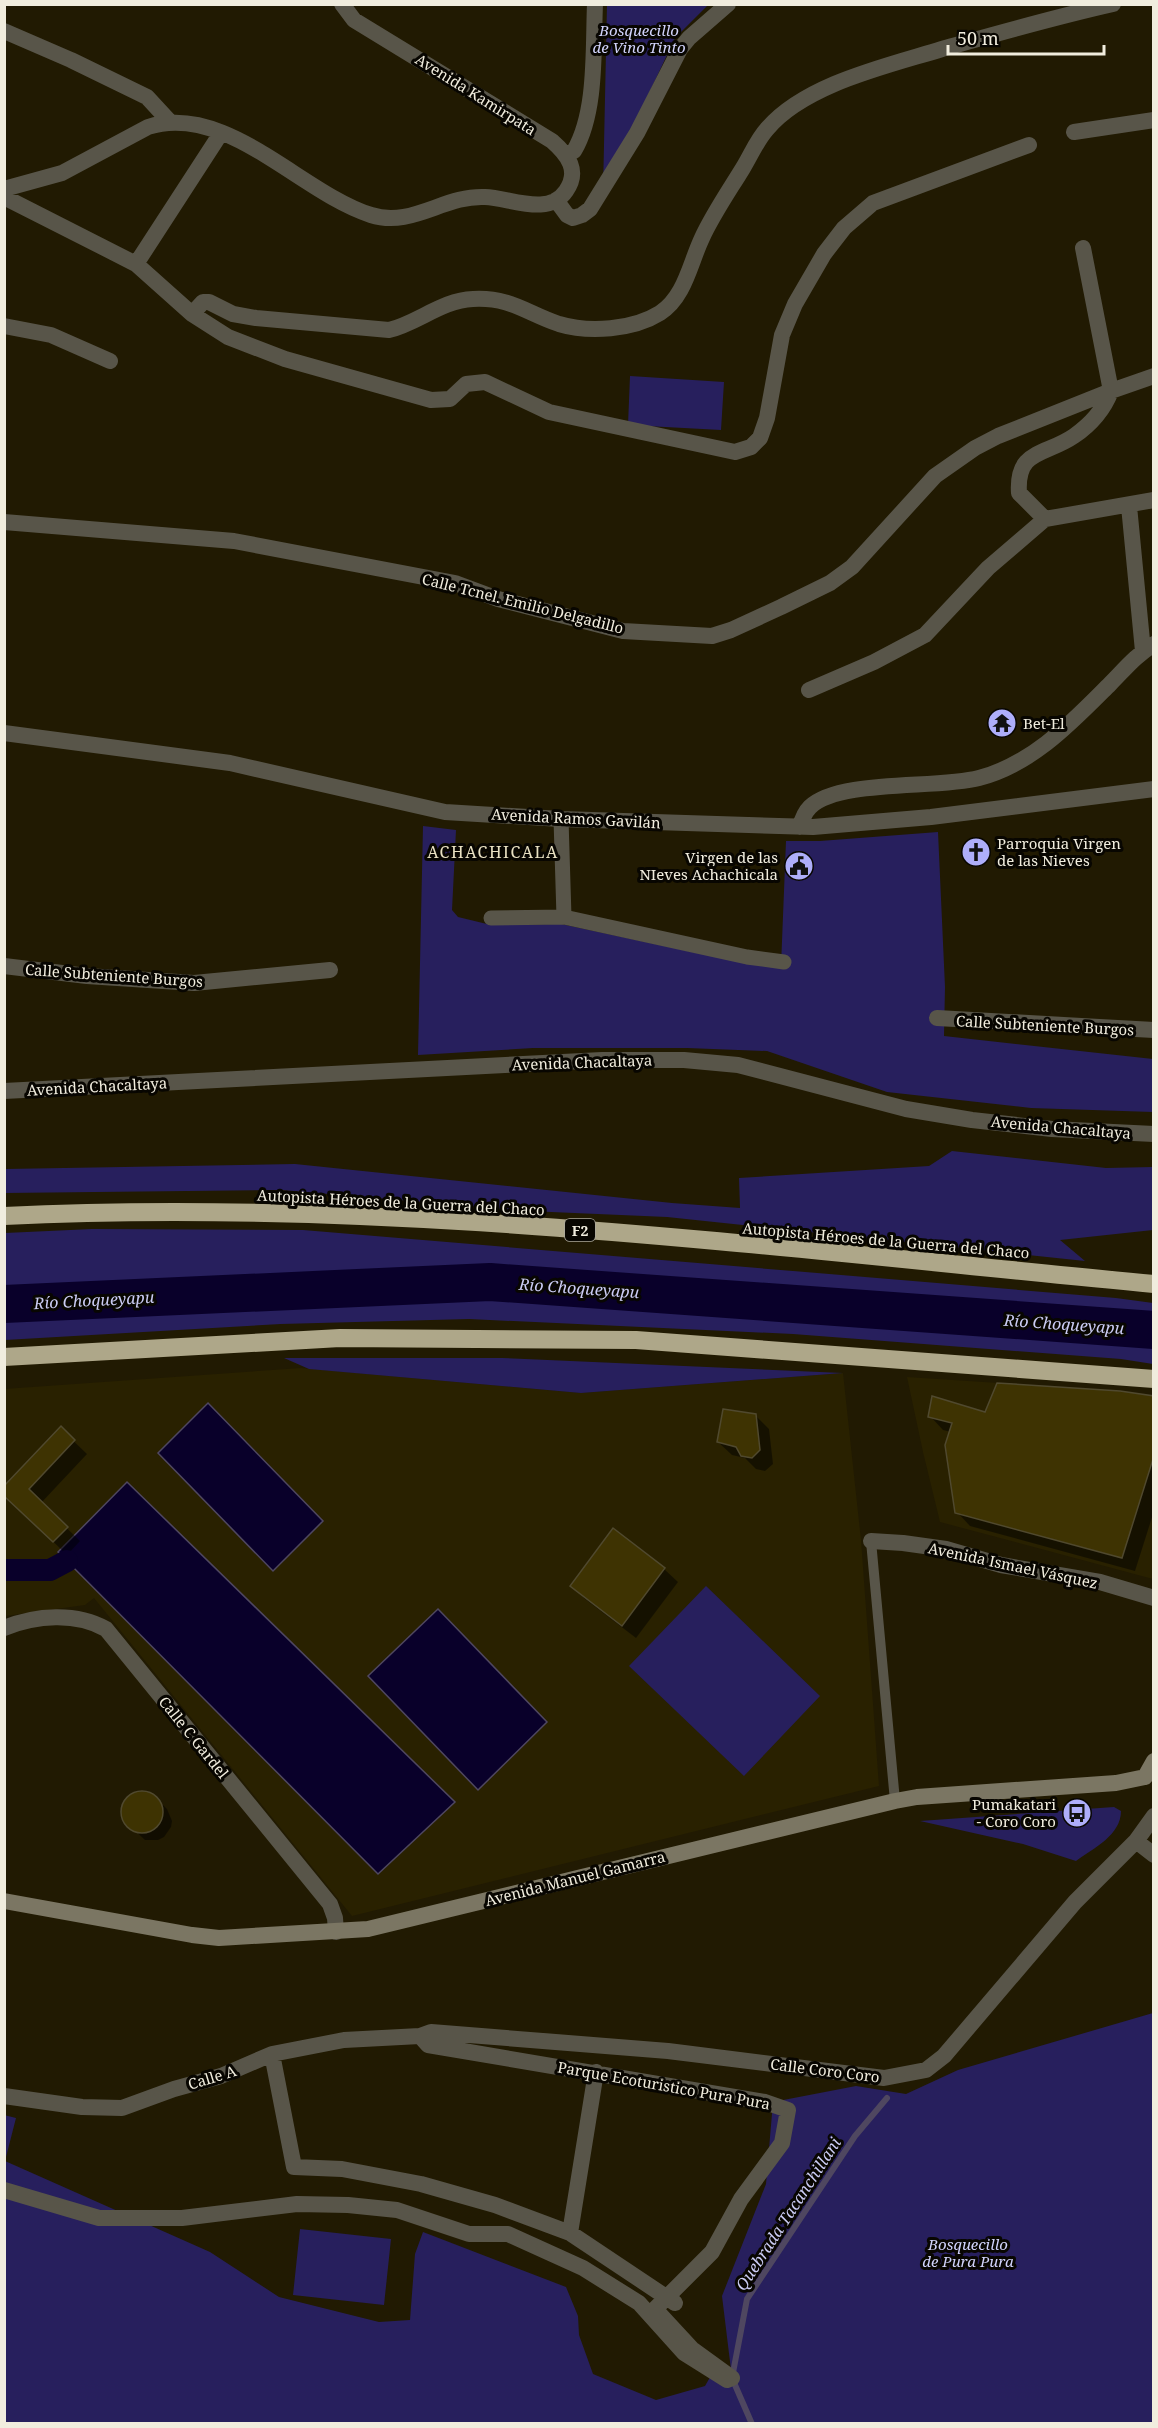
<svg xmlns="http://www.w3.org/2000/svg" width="1158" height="2428" font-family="'Noto Serif',serif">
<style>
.built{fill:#292100}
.green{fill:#271f5d}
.water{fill:#09002a;stroke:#4f4760;stroke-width:1.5}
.shadow{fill:#0007}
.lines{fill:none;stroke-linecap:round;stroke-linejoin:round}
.stream{stroke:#4f4760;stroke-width:6}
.canal{stroke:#09002a;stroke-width:22}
.river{stroke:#09002a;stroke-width:38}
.building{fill:#3e3302;stroke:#50492e;stroke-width:1.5}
.service{stroke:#585549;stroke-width:10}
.pedestrian{stroke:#585549;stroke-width:15}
.minor{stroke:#585549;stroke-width:16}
.tertiary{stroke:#585549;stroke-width:16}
.secondary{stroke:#7b7663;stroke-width:16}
.motorway{stroke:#aea789;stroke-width:18}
.labels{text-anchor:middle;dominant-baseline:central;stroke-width:6;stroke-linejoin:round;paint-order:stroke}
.shield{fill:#080601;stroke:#aba89c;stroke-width:1.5}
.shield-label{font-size:14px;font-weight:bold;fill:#f1edde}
.park-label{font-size:15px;font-style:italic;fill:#d1d3fb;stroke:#080601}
.street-label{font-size:15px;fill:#f1edde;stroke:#080601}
.poi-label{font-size:15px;fill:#f1edde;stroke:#080601;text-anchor:start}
.neighbourhood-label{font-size:16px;letter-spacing:1.5px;fill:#e9e1c2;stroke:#080601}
.water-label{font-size:16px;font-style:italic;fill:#cbccf4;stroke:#080601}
</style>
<rect width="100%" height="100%" fill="#211a02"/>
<path class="built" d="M 301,1368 L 581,1393 L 843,1373 L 861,1540 L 879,1786 L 352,1916 L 94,1598 L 85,1605 L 5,1616 L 4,1389 Z
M 907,1377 L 1120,1391 L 1153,1396 L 1153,1579 L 940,1522 L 923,1452 Z"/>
<path class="green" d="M 607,5 L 708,5 L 675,38 L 603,191 Z
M 630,376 L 724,382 L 721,430 L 628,425 Z
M 423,826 L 456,830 L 452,910 L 458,917 L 491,925 L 561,924 L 749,964 L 781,966 L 786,841 L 820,841 L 938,832 L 945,987 L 944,1036 L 1153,1059 L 1153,1112 L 1031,1108 L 887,1092 L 767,1051 L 687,1048 L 533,1048 L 418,1055 Z
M 952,1151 L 1106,1168 L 1153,1167 L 1153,1230 L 1060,1240 L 1085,1261 L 667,1217 L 528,1211 L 282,1190 L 4,1193 L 5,1169 L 295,1164 L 672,1203 L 740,1208 L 739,1178 L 929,1166 Z
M 92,1229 L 303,1230 L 1116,1298 L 1153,1303 L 1153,1319 L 1054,1312 L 895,1295 L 487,1268 L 186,1281 L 5,1292 L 5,1233 Z
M 486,1297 L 1147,1344 L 1153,1345 L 1153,1364 L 1121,1359 L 793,1334 L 469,1319 L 281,1324 L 5,1340 L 5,1320 Z
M 284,1358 L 502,1358 L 843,1373 L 581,1393 L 309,1369 Z
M 706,1586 L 820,1696 L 744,1776 L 629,1666 Z
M 1114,1807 L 1121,1811 C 1121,1835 1094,1848 1076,1861 L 1023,1844 L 920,1821 Z
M 1153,2013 L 1153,2423 L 5,2423 L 4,2115 L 16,2118 L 5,2161 L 210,2252 L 279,2297 L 379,2322 L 410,2320 L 415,2254 L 423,2232 L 566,2287 L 578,2316 L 579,2335 L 593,2374 L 656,2400 L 705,2386 L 713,2372 L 732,2378 L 722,2296 L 766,2184 L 773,2102 L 856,2086 L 906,2094 L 958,2070 Z
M 300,2229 L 391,2239 L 384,2305 L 293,2295 Z"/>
<path class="water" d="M 208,1403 L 323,1521 L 273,1571 L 158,1453 Z
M 127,1482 L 455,1802 L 378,1874 L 58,1552 Z
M 438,1609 L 547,1722 L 478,1790 L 368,1676 Z"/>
<path class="shadow" d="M 1154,1398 L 1154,1511 L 1135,1571 L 970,1526 L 957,1512 L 951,1432 L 943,1430 L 930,1416 L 986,1414 Z
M 755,1415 L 769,1429 L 773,1464 L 765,1471 L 756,1469 L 745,1458 L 732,1455 L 718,1442 Z
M 61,1429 L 87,1454 L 41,1503 L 80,1541 L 67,1555 L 4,1494 Z
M 613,1530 L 664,1569 L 678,1582 L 636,1638 L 585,1599 L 572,1586 Z
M 141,1793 L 147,1793 L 158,1800 L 167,1809 L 172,1821 L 171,1827 L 164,1837 L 158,1840 L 145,1840 L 126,1822 L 123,1809 L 129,1798 Z"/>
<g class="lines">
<path class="stream" d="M 752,2424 L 732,2378 L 747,2299 L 855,2136 L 887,2098"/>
<path class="canal" d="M 4,1570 L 50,1570 L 67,1561"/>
<path class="river" d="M 4,1304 L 490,1282 L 1154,1330"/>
</g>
<path class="building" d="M 997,1383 L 1120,1391 L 1154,1396 L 1154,1456 L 1122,1558 L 955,1513 L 945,1445 L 952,1423 L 928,1417 L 932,1396 L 985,1412 Z
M 723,1409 L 756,1414 L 760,1450 L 752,1458 L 741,1456 L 736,1447 L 717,1442 Z
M 61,1426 L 75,1440 L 29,1489 L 68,1527 L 53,1542 L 4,1496 L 4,1486 Z
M 613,1528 L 665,1568 L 622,1626 L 570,1586 Z
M121 1812a21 21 0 1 1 42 0a21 21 0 1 1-42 0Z"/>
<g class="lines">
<path class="service" d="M 871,1541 L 895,1801"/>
<path class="pedestrian" d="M 561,819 L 564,917
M 491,918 L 564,917 L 747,957 L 784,962"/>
<path class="minor" d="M 4,31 L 71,60 L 147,97 L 171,123
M 1074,132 L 1154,120
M 566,154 L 574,151 C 597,112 593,49 595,4
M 4,189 L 62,173 L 148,127 C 226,102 301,193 371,215 C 412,228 444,195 485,197 C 511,198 548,217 566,191 C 580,171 568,155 552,141 L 354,20 L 342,4
M 4,197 L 136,264 L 192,314 L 228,337 L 285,359 L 431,400 L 450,399 L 466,384 L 485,382 L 549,412 L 735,452 L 751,447 L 760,438 L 767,418 L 782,335 L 795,304 L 824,254 L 844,228 L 873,203 L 1029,145
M 556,200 L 567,215 L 573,218 L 582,215 L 590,209 L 637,133 L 680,49 L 689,38 L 728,4
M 136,264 L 221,133
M 192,314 L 203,302 L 209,302 L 233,314 L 256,318 L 389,330 C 418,323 442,300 473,299 C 511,297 526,313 559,324 C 589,333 633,330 660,313 C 685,297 690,263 702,238 C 713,214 729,191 743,168 C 751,155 757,140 767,129 C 805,84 887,66 942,49 C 999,33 1055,17 1113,4
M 4,326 L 51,335 L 110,361
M 1129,506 L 1143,651
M 1045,519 L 1019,493 C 1016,449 1045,456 1074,436 C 1090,425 1104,409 1111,391 L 1083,248
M 4,522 L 234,541 L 455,583 L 498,599 L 623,631 L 712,636 L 731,630 L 781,607 L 830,583 L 852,567 L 935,476 L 975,448 L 998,436 L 1111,391 L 1154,376
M 809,690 L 874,662 L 925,635 L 988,568 L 1045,519 L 1154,500
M 4,733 L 230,763 L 445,812 L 561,819 L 813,827 L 931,817 L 1154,789
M 800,827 C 802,819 804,813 810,807 C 839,779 937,789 979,778 C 1033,764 1072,722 1110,684 C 1126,668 1134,657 1154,644
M 4,966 L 87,976 L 194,983 L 330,970
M 937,1018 L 1154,1030
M 871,1541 L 903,1543 L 946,1549 L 1001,1565 L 1100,1582 L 1154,1598
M 4,1628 C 36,1615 76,1612 106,1629 L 330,1904 L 335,1918 L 336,1932
M 1136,1841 L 1154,1855
M 272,2054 L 294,2167 L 342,2169 L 421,2184 L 495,2205 L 570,2233 L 675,2303
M 4,2096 L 82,2107 L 122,2108 L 174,2089 L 221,2076 L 272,2054 L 344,2040 L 420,2036 L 431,2032 L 668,2051 L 884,2078 L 926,2070 L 944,2056 L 1075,1902 L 1136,1841 L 1154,1816
M 4,2190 L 99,2218 L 182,2218 L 297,2204 L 348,2205 L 397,2210 L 469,2234 L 508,2234 L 583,2268 L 639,2303 L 684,2353 L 727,2380 L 732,2378 L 692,2349 L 655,2309 L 712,2252 L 741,2199 L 782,2143 L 788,2110 L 765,2102 L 428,2045 L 420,2036
M 570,2233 L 596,2072"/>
<path class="tertiary" d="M 4,1091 L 602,1060 L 684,1060 L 738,1065 L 906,1109 L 972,1120 L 1052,1129 L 1154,1134"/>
<path class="secondary" d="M 1145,1777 L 1154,1761
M 4,1901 L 192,1935 L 219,1938 L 368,1929 L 895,1801 L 917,1797 L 1116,1783 L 1145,1777"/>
<path class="motorway" d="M 4,1216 C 387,1197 773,1248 1154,1284
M 4,1357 L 340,1338 L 636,1340 L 1154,1379"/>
</g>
<defs>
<g id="temple-disc" transform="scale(1.5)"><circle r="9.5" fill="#aeaefa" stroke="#080601"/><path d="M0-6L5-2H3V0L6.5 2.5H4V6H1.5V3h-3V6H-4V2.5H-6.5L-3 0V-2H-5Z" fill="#111"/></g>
<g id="church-disc" transform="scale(1.5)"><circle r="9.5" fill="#aeaefa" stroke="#080601"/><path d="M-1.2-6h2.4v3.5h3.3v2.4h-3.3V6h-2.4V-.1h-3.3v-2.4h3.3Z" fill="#111"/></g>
<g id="civic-disc" transform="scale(1.5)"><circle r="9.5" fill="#aeaefa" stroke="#080601"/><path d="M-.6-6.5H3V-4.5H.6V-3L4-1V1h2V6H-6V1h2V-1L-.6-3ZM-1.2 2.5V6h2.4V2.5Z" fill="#111"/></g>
<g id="bus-disc" transform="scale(1.5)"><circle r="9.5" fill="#aeaefa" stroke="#080601"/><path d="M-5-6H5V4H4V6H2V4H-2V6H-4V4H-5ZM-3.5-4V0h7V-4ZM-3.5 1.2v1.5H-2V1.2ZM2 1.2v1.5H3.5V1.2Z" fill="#111"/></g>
</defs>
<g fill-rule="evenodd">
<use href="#temple-disc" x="1002" y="723"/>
<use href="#church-disc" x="976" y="852"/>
<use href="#civic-disc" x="799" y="866"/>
<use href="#bus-disc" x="1077" y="1813"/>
</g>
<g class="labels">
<rect class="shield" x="565" y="1219" width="30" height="22" rx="4.5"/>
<g class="shield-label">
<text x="580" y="1230">F2</text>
</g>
<g class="park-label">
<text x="639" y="30">Bosquecillo<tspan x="639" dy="17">de Vino Tinto</tspan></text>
<text x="968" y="2244">Bosquecillo<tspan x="968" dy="17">de Pura Pura</tspan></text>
</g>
<g class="street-label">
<text transform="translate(476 94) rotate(32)">Avenida Kamirpata</text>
<text transform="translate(523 603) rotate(14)">Calle Tcnel. Emilio Delgadillo</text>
<text transform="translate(576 818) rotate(3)">Avenida Ramos Gavilán</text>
<text transform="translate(114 975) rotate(4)">Calle Subteniente Burgos</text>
<text transform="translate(1045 1025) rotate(3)">Calle Subteniente Burgos</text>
<text transform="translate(582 1062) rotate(-2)">Avenida Chacaltaya</text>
<text transform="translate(97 1086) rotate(-3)">Avenida Chacaltaya</text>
<text transform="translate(1061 1127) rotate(5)">Avenida Chacaltaya</text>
<text transform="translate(401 1202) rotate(3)">Autopista Héroes de la Guerra del Chaco</text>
<text transform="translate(886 1240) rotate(5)">Autopista Héroes de la Guerra del Chaco</text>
<text transform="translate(1013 1565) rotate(12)">Avenida Ismael Vásquez</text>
<text transform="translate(194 1737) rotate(51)">Calle C Gardel</text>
<text transform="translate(575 1878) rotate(-14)">Avenida Manuel Gamarra</text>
<text transform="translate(825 2070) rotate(7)">Calle Coro Coro</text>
<text transform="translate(212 2077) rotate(-17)">Calle A</text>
<text transform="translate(664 2085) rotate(10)">Parque Ecoturistico Pura Pura</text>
</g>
<g class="poi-label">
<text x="1023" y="723">Bet-El</text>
<text x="997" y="843">Parroquia Virgen<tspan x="997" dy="17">de las Nieves</tspan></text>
<text x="778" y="857" text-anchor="end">Virgen de las<tspan x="778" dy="17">NIeves Achachicala</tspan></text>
<text x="1056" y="1804" text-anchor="end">Pumakatari<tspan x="1056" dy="17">- Coro Coro</tspan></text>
</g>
<g class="neighbourhood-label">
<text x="493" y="852">ACHACHICALA</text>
</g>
<g class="water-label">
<text transform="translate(579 1288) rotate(4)">Río Choqueyapu</text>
<text transform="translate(94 1300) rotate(-3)">Río Choqueyapu</text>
<text transform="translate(1064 1324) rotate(4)">Río Choqueyapu</text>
<text transform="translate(788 2214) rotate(-57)">Quebrada Tacanchillani</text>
</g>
</g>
<rect width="1158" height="2428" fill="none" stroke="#f1edde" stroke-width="12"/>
<path d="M948 45v9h156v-9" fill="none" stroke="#f1edde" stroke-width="3"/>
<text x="957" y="45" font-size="18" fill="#f1edde" stroke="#080601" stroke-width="4.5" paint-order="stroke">50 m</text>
</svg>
